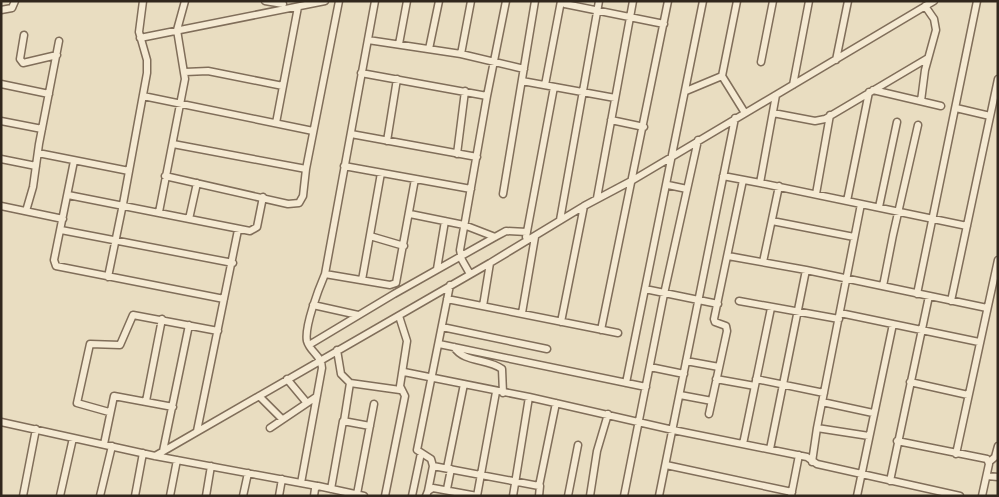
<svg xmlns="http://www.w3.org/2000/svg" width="999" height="497" font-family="Georgia,serif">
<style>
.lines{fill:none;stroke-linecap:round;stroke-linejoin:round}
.minor-casing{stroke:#806e5a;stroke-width:9}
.minor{stroke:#f5ead3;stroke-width:6}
</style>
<rect width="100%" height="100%" fill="#e9ddc1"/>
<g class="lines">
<g class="minor-casing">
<path id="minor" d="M 265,1 L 283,4
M 1,10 L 12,8 L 15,1
M 24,35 L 20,59 L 23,63 L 57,55
M 140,38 L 325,1
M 368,40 L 461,54 L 524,69
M 399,44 L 407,1
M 429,49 L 439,1
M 461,54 L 471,1
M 836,60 L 848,1
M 761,62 L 773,1
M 185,72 L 208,71 L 283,86
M 361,73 L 487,96
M 722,76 L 745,113
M 522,81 L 615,98
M 1,84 L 49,94
M 545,85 L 561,1 L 565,4 L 664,24
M 793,85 L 809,1
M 873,90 L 941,106
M 686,91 L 722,76 L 737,1
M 776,95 L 760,183 L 967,226
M 143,96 L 313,131
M 921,101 L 925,70 L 936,30 L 934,19 L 925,6
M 956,108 L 990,116
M 773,113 L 815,121 L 825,119 L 928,58
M 611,120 L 644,127
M 1,121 L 42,129
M 276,123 L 298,7
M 351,134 L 477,157
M 387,141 L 397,79
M 173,144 L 306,169
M 38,153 L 129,171
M 457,154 L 465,91
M 1,159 L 36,166
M 74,161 L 54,260 L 56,266 L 224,299
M 344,166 L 471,189
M 165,176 L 288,204 L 299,203 L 303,196 L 306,169 L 339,1
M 723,176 L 760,183
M 668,185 L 687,189
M 503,194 L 535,1
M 816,194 L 830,115
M 68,195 L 250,231 L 257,227 L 263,197
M 597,198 L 633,1
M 847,201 L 869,92
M 1,206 L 63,219
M 879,207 L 897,122
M 26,211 L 33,187 L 39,144 L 59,41
M 159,212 L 185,79 L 177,30 L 185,1
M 410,214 L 464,225 L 495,237
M 189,219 L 197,183
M 560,220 L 599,1
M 772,221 L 854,237
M 61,230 L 233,263
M 370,236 L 404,246
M 526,237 L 554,87
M 728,256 L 806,270 L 987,308
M 763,262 L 779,186
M 437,269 L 445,221
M 325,274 L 390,285 L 396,283 L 415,179
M 470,274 L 462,260 L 460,250 L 487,96 L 506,1
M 108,277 L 123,204 L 147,73 L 147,60 L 139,32 L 143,1
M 362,280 L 381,173
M 450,285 L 417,450 L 431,459 L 433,466 L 539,486 L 556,403
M 883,286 L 893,235 L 918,125
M 645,289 L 718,304
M 917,294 L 977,1
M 447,299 L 618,333
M 739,301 L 839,319
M 951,301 L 998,79
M 313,305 L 358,315
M 483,306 L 490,263
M 522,313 L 535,237
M 840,313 L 979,342
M 561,322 L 584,206
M 442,327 L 547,349
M 601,330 L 668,1
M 439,344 L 646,387
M 309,345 L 394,294 L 495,237 L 506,231 L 527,232
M 454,347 C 464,363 487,358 502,369 L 503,393
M 337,350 L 341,374 L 350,383 L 344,421
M 686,361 L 719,367
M 650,367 L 684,374
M 404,372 L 529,397 L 673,430 L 807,457 L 817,464 L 960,496
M 287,379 L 307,403
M 716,379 L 755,386
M 756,379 L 824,393
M 910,382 L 968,395
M 350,383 L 400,390
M 626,383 L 703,1
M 680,395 L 712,401
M 259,396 L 282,419
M 146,401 L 162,319
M 822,402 L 873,413
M 109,412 L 77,403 L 90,344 L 120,345 L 133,315 L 218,331
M 709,414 L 727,331 L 726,326 L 715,322 L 714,319 L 743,180
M 1,422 L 155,456 L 317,486
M 270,428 L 316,397
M 817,428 L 869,436
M 197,431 L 238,230
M 897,441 L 987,459 L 989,464 L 982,496
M 104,444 L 114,396 L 173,407
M 743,444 L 771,308
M 770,449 L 806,270
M 163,451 L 189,325
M 956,454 L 998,260
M 155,456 L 490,263 L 584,206 L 633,180 L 934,1
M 812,462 L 817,428 L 861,204
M 989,462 L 995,457 L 998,446
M 666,465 L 792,492
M 447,468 L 464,384
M 987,476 L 998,477
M 890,481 L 929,296
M 301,483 L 322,368 C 322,356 310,352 307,341 C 304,327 319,288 325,274 L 375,1
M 331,489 L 343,421 L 370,426
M 447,489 L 451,469
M 428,491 L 433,466
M 357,494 L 374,404
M 23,496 L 36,429
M 60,496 L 73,438
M 100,496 L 112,446
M 135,496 L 143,453
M 170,496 L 177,460
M 206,496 L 211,466
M 243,496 L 248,473
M 279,496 L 282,479
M 314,496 L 315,489 L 318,486 L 364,496
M 385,496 L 405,396 L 400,386 L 407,341 L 399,316
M 412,496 L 421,453
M 426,496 L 428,491 L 433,488 L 477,496
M 477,496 L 496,392
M 513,496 L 529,397
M 539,496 L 540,486
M 568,496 L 578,445
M 590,496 L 597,451 L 608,414
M 624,496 L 664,294 L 698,140
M 659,496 L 735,118
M 791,496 L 799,455
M 857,496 L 893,324"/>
</g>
<use href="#minor" class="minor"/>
</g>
<rect width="999" height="497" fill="none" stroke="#31271d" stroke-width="5"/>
</svg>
